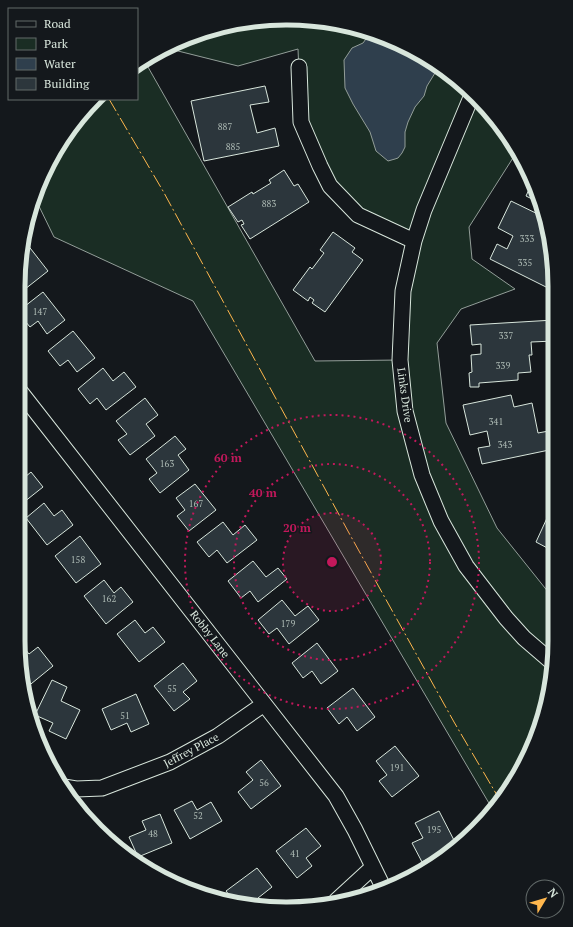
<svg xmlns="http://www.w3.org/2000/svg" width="573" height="927" font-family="'PT Serif',serif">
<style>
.green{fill:#1a2d24;stroke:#939e99}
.water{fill:#2f3f4d;stroke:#939e99}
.building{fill:#2c363c;stroke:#d8e6dc}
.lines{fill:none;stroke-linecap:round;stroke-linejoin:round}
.street-casing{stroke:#d8e6dc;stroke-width:17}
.street{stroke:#14181c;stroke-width:15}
.power{stroke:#ffb74d;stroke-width:1;stroke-dasharray:14 3 2 3;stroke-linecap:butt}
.ring{fill:none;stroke:#c2185b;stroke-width:2;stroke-dasharray:2 4}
.labels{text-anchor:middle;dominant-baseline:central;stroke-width:3;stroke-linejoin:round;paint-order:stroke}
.number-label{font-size:9px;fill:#adbab4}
.street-label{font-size:11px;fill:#d8e6dc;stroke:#14181c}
.rim{fill:none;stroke:#d8e6dc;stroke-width:5}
.centre{fill:#c2185b;stroke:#14181c;stroke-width:2}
.ring-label{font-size:12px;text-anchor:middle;font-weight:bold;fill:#c2185b;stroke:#14181c;stroke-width:3;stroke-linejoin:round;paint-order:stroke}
</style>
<rect width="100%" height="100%" fill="#14181c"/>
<path class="green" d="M 304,19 L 356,27 L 405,46 L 450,73 L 488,109 L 518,150 L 469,227 L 472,259 L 515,289 L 461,309 L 437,343 L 446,423 L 497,528 L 553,598 L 553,675 L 535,743 L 500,804 L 493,810 L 193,301 L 54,237 L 35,198 L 38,184 L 73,123 L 96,99 L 137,99 L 137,65 L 144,60 L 315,361 L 400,360 L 414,242 L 358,215 L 330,186 L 301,122 L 298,49 L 238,66 L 166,48 L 200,32 L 251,20 Z"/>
<path class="water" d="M 369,32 L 405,46 L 435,64 L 436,68 L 435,73 L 427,86 L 424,96 L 415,107 L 408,122 L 405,132 L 405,147 L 402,153 L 398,158 L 395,159 L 388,161 L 376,151 L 370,132 L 353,104 L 345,88 L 344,60 L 352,48 L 363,43 L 368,36 Z"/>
<path class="building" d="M 265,86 L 269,102 L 250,105 L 257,133 L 275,128 L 279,146 L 204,161 L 191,101 Z
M 284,170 L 294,186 L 298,184 L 309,202 L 250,239 L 241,225 L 244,224 L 242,220 L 238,222 L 228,207 L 252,192 L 253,194 L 271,183 L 269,180 Z
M 532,183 L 538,197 L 536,197 L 534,200 L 526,196 Z
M 511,201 L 546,218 L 554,266 L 553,269 L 554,269 L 554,291 L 490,259 L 497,244 L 507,249 L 513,236 L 498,228 Z
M 333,232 L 355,248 L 352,252 L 363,260 L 325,312 L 312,303 L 314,300 L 310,297 L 308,301 L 293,290 L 310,267 L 312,269 L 324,253 L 320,250 Z
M 27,244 L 48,271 L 20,293 L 20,252 L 21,248 Z
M 43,292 L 65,320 L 47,334 L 38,321 L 30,327 L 20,315 L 20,310 Z
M 554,320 L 554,341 L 531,342 L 532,355 L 529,355 L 531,372 L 518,373 L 518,380 L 479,383 L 479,387 L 470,387 L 469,373 L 472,372 L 471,355 L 481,354 L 481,344 L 472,345 L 470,325 Z
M 73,331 L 95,358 L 77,372 L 68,360 L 60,366 L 48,351 Z
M 103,368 L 113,381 L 124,372 L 136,387 L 106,410 L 97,398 L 90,404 L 78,389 Z
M 511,395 L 514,407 L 532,403 L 538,433 L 554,430 L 554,449 L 482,464 L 478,448 L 490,446 L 487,431 L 470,435 L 463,405 Z
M 145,398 L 158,415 L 146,424 L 155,436 L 130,455 L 118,440 L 127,434 L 116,421 Z
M 175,436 L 186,449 L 178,455 L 189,470 L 160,493 L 149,479 L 157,473 L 146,459 Z
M 19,469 L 25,477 L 31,472 L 43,487 L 19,506 Z
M 195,484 L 216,510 L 189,531 L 177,516 L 185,510 L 176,498 Z
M 44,503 L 54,516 L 62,510 L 73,525 L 47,545 L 26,518 Z
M 553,505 L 553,551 L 536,542 Z
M 223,522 L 233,535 L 245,525 L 257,540 L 227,563 L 217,550 L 209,557 L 197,542 Z
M 80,536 L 101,564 L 76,583 L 55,556 Z
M 253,561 L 266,577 L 278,568 L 287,579 L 258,602 L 250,591 L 241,598 L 228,581 Z
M 104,580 L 114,593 L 121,587 L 133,602 L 106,624 L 84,596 Z
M 282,600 L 295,616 L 308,606 L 319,620 L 289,644 L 277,628 L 269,634 L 258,620 Z
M 18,619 L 22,624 L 18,628 Z
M 135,620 L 145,633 L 153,627 L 165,642 L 139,662 L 117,634 Z
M 317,643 L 338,671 L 321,684 L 312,671 L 303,678 L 292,663 Z
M 21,644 L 29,654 L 38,647 L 53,666 L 26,688 L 19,645 Z
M 183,663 L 197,681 L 183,692 L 190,699 L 174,711 L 154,686 Z
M 52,680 L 67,687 L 61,701 L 80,710 L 66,739 L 49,731 L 53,723 L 35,715 Z
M 353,688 L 375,717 L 357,731 L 347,717 L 339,724 L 327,708 Z
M 136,694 L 149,724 L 131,732 L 127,723 L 111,730 L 102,709 Z
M 395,746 L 419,776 L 392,797 L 379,781 L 387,775 L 376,761 Z
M 261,760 L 281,786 L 251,809 L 238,792 L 253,780 L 246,772 Z
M 192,801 L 197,810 L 211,802 L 222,821 L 190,839 L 174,810 Z
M 439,811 L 456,844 L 422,862 L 412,843 L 423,838 L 415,823 Z
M 160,814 L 172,843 L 138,857 L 129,837 L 146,830 L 142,821 Z
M 306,828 L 321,846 L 306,858 L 312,866 L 297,878 L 276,851 Z
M 257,868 L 272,887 L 258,898 L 263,905 L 233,900 L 226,891 Z"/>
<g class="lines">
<g class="street-casing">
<path id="street" d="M 299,67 L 301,122 L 320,166 L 330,186 L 358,215 L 414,241
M 472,95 L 424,210 L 414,241 L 403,291 L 400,360 L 405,411 L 422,475 L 441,521 L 466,566 L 506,618 L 524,638 L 553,663
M 19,390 L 336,796 L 355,830 L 384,889
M 64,787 L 76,789 L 102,788 L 170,762 L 218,736 L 264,704
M 336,901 L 373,867"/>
</g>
<use href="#street" class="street"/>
<path class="power" d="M 109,99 L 163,191 L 349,533 L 454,722 L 501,802"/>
</g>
<circle cx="332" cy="562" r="49" fill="#c2185b" fill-opacity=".12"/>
<g class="ring">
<circle cx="332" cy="562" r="49"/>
<circle cx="332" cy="562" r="98"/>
<circle cx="332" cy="562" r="147"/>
</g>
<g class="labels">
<g class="number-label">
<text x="225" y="127">887</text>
<text x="233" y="147">885</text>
<text x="269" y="204">883</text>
<text x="527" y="239">333</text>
<text x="525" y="263">335</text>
<text x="40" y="312">147</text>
<text x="506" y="336">337</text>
<text x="503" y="366">339</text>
<text x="496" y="422">341</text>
<text x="505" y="445">343</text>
<text x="167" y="464">163</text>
<text x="196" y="504">167</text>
<text x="78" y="560">158</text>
<text x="109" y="599">162</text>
<text x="288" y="624">179</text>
<text x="172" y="689">55</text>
<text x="125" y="716">51</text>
<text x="397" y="768">191</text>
<text x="264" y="783">56</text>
<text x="198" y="816">52</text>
<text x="434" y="830">195</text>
<text x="153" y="834">48</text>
<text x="295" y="854">41</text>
</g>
<g class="street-label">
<text transform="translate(405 395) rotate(82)">Links Drive</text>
<text transform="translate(210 634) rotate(52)">Robby Lane</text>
<text transform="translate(191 750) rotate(-28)">Jeffrey Place</text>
</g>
</g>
<path d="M0 0H573V927H0ZM286 25H287A261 261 0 0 1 548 286V641A261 261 0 0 1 287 902H286A261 261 0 0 1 25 641V286A261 261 0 0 1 286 25Z" fill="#14181c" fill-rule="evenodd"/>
<path class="rim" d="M286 25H287A261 261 0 0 1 548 286V641A261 261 0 0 1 287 902H286A261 261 0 0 1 25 641V286A261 261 0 0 1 286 25Z"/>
<circle cx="332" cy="562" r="6" class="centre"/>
<g class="ring-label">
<text x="228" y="462">60 m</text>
<text x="263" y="497">40 m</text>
<text x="297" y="532">20 m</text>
</g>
<rect x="8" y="8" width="130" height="92" fill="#14181c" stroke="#626a69"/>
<rect x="16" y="21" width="20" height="6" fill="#14181c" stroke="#626a69"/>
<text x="44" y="28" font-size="12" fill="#d8e6dc">Road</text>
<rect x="16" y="38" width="20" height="12" fill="#1a2d24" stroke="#626a69"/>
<text x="44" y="48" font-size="12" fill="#d8e6dc">Park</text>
<rect x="16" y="58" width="20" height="12" fill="#2f3f4d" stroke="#626a69"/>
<text x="44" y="68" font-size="12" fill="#d8e6dc">Water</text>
<rect x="16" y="78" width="20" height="12" fill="#2c363c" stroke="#626a69"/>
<text x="44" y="88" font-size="12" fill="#d8e6dc">Building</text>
<g transform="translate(545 899) rotate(52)"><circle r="19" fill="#14181c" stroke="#626a69"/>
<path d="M0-3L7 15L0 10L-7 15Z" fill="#ffb74d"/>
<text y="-6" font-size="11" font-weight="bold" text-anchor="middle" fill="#d8e6dc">N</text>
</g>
</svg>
